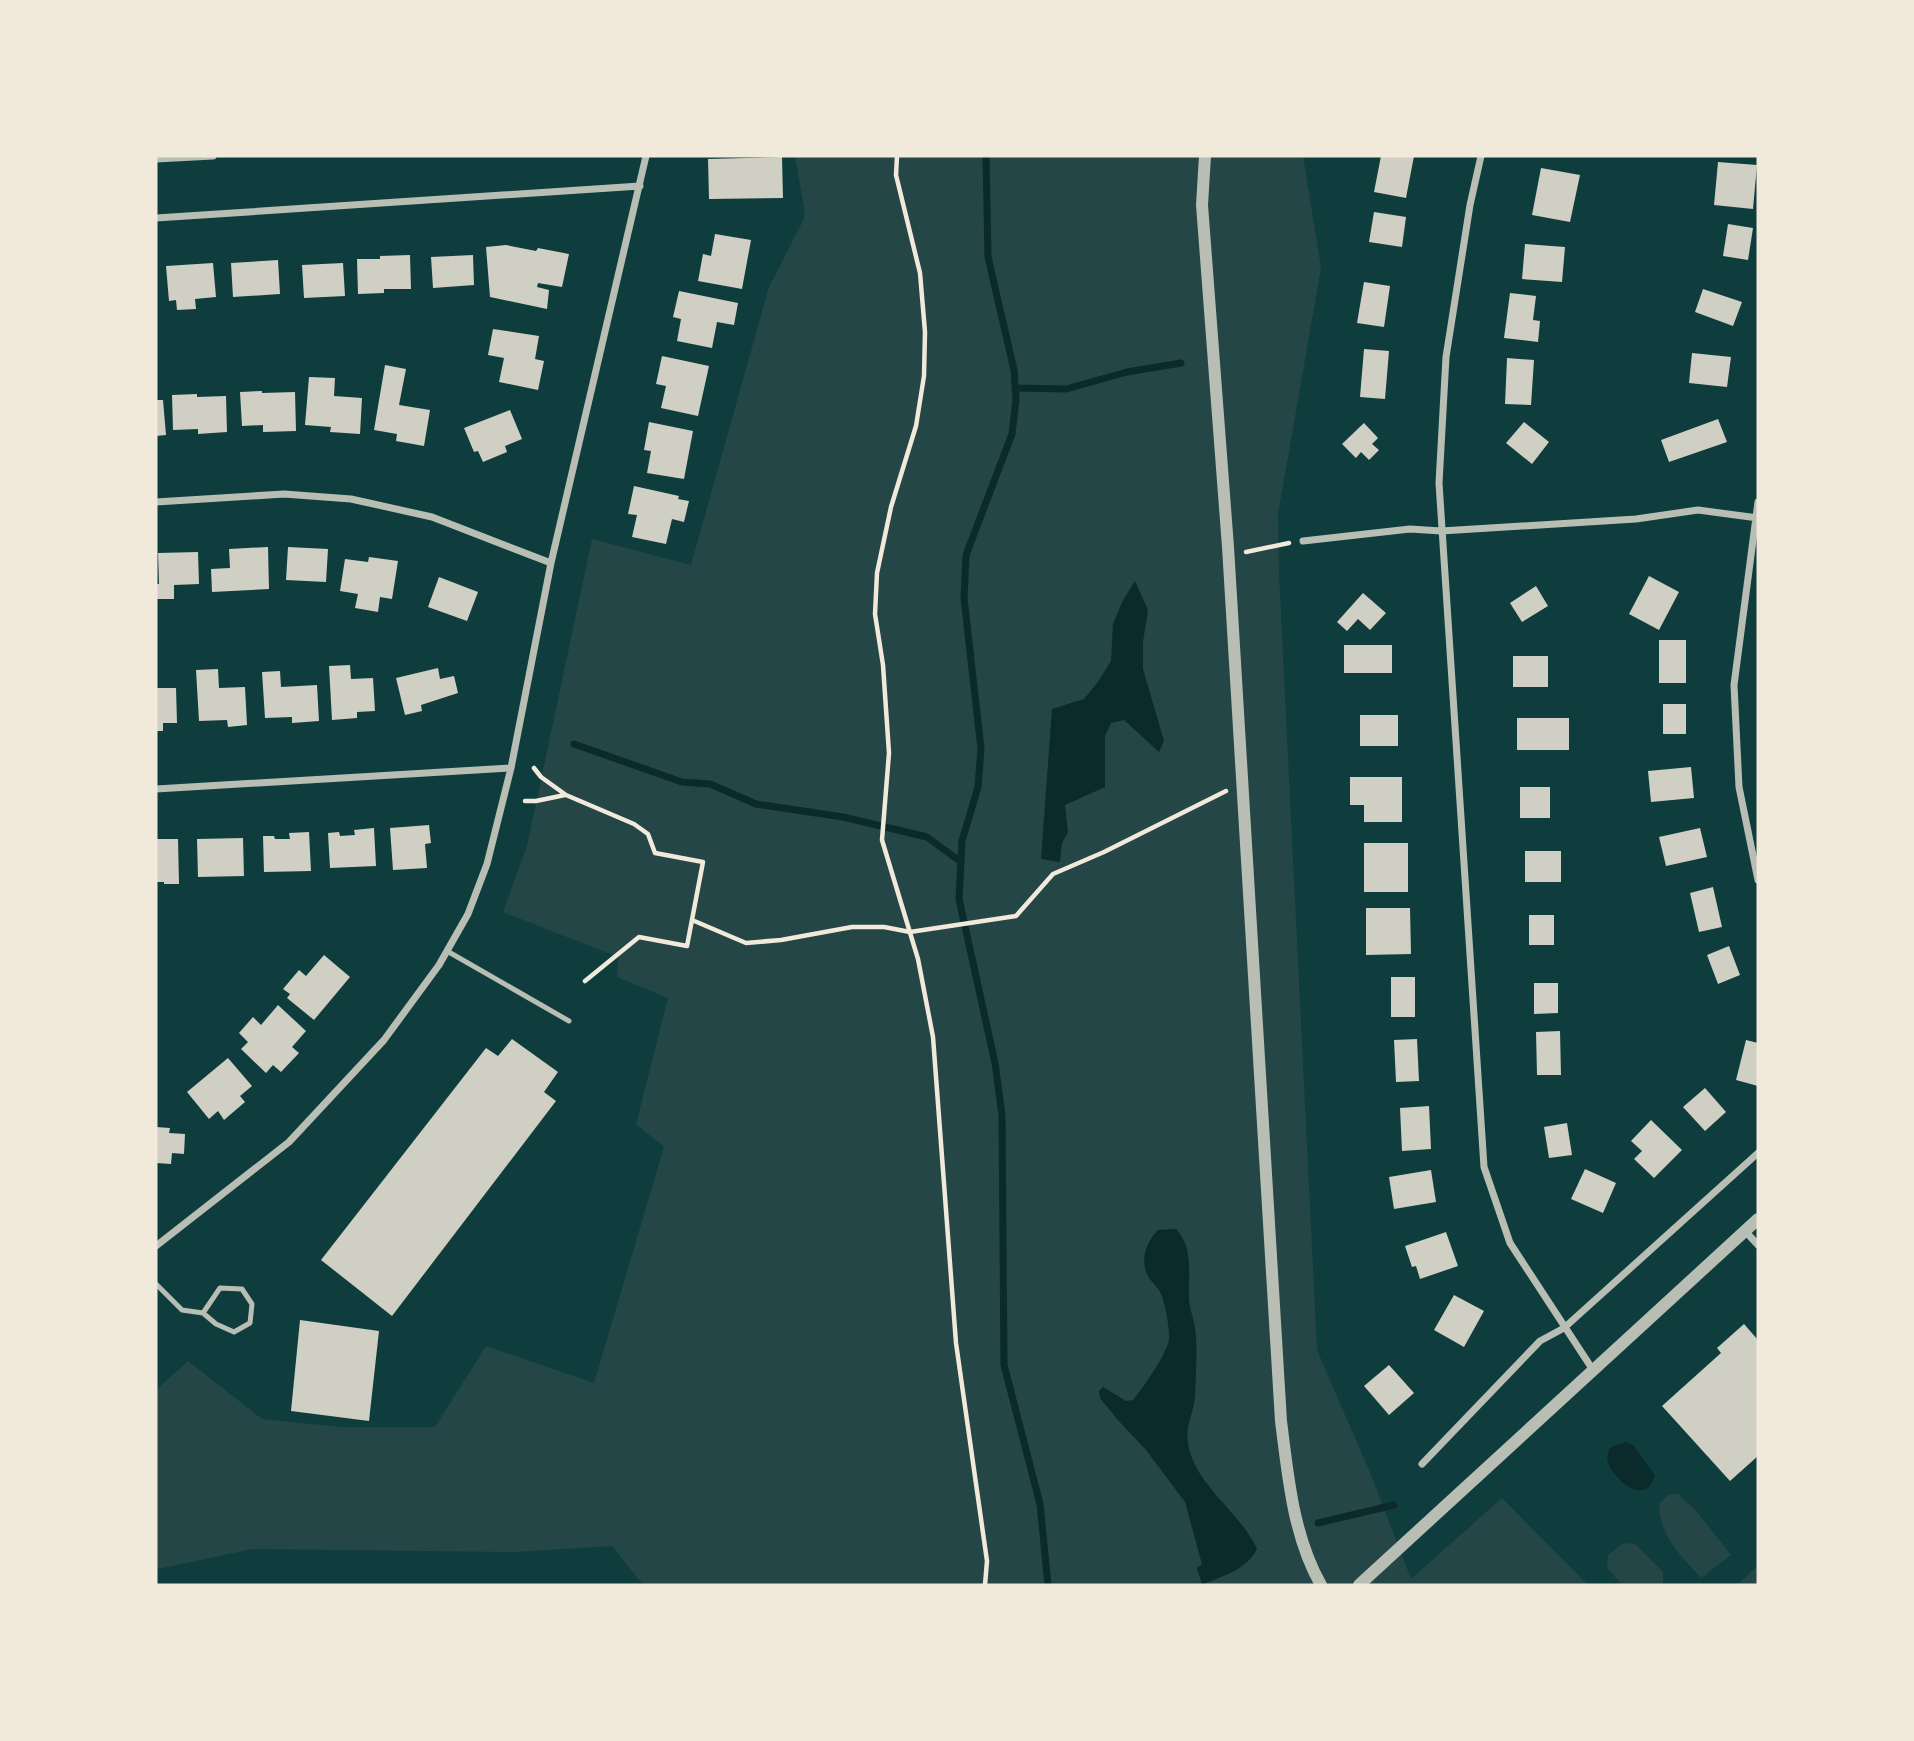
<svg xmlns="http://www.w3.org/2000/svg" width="1914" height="1741" font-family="'Fira Sans Condensed',sans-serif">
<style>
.green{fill:#244646}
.water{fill:#0a2a2b}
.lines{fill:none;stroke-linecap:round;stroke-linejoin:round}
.stream{stroke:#0a2a2b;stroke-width:7}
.building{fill:#cfcfc3}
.path{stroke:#f1e9da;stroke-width:4.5}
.service{stroke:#b8beb3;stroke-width:5}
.minor{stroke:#b8beb3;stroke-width:7}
.tertiary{stroke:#b8beb3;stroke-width:12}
</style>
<rect width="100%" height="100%" fill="#0f3d3e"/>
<path class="green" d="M 795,156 L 1303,156 L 1321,268 L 1278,514 L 1279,574 L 1317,1350 L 1371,1475 L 1411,1579 L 1502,1498 L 1588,1585 L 643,1585 L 612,1546 L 515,1552 L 252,1549 L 158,1569 L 156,1567 L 156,1390 L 188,1361 L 262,1419 L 341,1427 L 435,1427 L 486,1346 L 594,1383 L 664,1147 L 636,1124 L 668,998 L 617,977 L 618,957 L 503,912 L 527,846 L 592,539 L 691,565 L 769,287 L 803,221 L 805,213 Z
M 1678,1494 L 1697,1512 L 1731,1555 L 1701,1578 C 1679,1553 1661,1539 1659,1504 L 1668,1495 Z
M 1623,1543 L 1635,1544 L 1663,1572 L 1663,1585 L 1622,1585 L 1607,1568 L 1608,1555 Z
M 1758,1565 L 1758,1585 L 1737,1585 Z"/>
<path class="water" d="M 1135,581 L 1148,610 L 1143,642 L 1143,669 L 1164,741 L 1159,752 L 1124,720 L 1111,723 L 1105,736 L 1105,787 L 1065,805 L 1068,832 L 1062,843 L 1060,862 L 1041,859 L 1052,709 L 1084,699 L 1098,682 L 1111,661 L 1113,624 L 1122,602 Z
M 1176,1229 C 1194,1247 1188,1277 1189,1300 C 1190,1312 1196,1324 1196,1337 C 1197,1356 1196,1376 1195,1396 C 1194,1412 1185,1425 1188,1443 C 1194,1485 1240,1511 1257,1549 C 1247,1570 1221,1576 1202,1585 L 1197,1568 L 1202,1564 L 1185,1502 L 1146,1450 L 1117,1419 L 1100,1398 L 1099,1391 L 1103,1387 L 1126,1401 L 1133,1400 C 1143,1388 1166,1355 1169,1340 C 1170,1329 1165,1301 1160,1292 C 1157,1286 1150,1281 1147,1274 C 1140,1259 1147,1241 1158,1230 Z
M 1625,1442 L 1633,1445 L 1655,1475 C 1646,1507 1616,1482 1608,1463 C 1606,1457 1608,1452 1611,1447 Z"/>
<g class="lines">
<path class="stream" d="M 986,156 L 988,257 L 1014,370 L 1016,399 L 1012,434 L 966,555 L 964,598 L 981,749 L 978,787 L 962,841 L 959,899 L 995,1063 L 1002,1115 L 1004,1365 L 1040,1504 L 1048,1585
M 1015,388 L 1066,389 L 1127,372 L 1181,363
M 574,744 L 682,782 L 710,784 L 756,804 L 843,817 L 927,837 L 961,862
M 1318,1523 L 1394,1505"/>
</g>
<path class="building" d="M 1381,156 L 1414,156 L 1406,198 L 1374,192 Z
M 782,157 L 783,198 L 709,199 L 708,159 Z
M 1718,162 L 1757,165 L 1753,209 L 1714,205 Z
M 1541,168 L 1580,175 L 1570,222 L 1532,215 Z
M 1374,212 L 1406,217 L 1402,247 L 1369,242 Z
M 1728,224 L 1753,228 L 1748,260 L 1723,256 Z
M 715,234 L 751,240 L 742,289 L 698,281 L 703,254 L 711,256 Z
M 1525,244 L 1565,247 L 1562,282 L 1522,279 Z
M 506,245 L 536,251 L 538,248 L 569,254 L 562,287 L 538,283 L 537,287 L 549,290 L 547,309 L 490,297 L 486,247 Z
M 410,255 L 411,289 L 384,289 L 384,293 L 358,294 L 357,259 L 380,259 L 380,256 Z
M 473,255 L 474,285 L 433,288 L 431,257 Z
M 278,260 L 280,294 L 233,297 L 231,263 Z
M 213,263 L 216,297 L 195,299 L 196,309 L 177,310 L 176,300 L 169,301 L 166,266 Z
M 343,263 L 345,296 L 304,298 L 302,265 Z
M 1364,282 L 1390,286 L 1384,327 L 1357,323 Z
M 1703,289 L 1742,302 L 1733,326 L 1695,312 Z
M 679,291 L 738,303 L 734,325 L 717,322 L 712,348 L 677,341 L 681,319 L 673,317 Z
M 1510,293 L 1536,296 L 1533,320 L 1540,321 L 1538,342 L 1504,338 Z
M 493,329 L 539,336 L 535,359 L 544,361 L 538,390 L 499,382 L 504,358 L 488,355 Z
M 1364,349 L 1389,351 L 1385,399 L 1360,397 Z
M 1692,353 L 1731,357 L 1727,387 L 1689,383 Z
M 662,356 L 709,366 L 698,416 L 661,408 L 666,386 L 656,384 Z
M 1507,358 L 1534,360 L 1531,405 L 1505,404 Z
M 385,365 L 406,369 L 399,405 L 430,410 L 424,446 L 396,441 L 397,434 L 374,430 Z
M 309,377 L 335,378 L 334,396 L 362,398 L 360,434 L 330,432 L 331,427 L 305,425 Z
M 262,391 L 262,393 L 295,392 L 296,431 L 263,432 L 263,425 L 242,426 L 240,392 Z
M 197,394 L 197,397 L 226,396 L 227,432 L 198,434 L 198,429 L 173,430 L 172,395 Z
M 156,400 L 163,400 L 166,435 L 156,436 Z
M 510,410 L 522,439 L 505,446 L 507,452 L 483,462 L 478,451 L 474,452 L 464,428 Z
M 1718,419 L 1727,442 L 1669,462 L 1661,440 Z
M 649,422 L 693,431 L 684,479 L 647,473 L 651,451 L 644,450 Z
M 1524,422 L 1549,442 L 1532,464 L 1506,443 Z
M 1364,423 L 1378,438 L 1372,444 L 1379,450 L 1369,460 L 1361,452 L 1356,458 L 1342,444 Z
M 634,486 L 679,496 L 678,499 L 689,501 L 684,522 L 672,519 L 666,544 L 632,537 L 637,515 L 628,514 Z
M 268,547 L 269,589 L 212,592 L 211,569 L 230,568 L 229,549 Z
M 288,547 L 328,549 L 326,582 L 286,580 Z
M 198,552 L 199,584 L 174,585 L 174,599 L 156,599 L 156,584 L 159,584 L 158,553 Z
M 369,557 L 398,561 L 392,599 L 380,597 L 378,612 L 355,608 L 358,594 L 340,591 L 345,559 L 368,562 Z
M 1649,576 L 1679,592 L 1659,630 L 1629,614 Z
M 439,577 L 478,592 L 467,621 L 428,607 Z
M 1536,586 L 1548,606 L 1522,622 L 1510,603 Z
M 1363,593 L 1386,613 L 1370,630 L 1358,619 L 1347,631 L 1337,622 Z
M 1659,640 L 1686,640 L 1686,683 L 1659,683 Z
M 1344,645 L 1392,645 L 1392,673 L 1344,673 Z
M 1513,656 L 1548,656 L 1548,687 L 1513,687 Z
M 350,665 L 351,679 L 373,678 L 375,711 L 357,712 L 357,718 L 332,720 L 329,666 Z
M 438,668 L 440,679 L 454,676 L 458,693 L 421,705 L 422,711 L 405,715 L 396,678 Z
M 218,669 L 219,688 L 245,687 L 247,725 L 228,727 L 227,720 L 199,721 L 196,670 Z
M 280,671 L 281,687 L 317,685 L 319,721 L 292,723 L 292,717 L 265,718 L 262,672 Z
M 156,688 L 176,688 L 177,723 L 163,723 L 163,731 L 156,731 Z
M 1663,704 L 1686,704 L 1686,734 L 1663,734 Z
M 1360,715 L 1398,715 L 1398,746 L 1360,746 Z
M 1517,718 L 1569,718 L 1569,750 L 1517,750 Z
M 1691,767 L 1694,798 L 1651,802 L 1648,771 Z
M 1350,777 L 1402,777 L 1402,822 L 1364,822 L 1364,805 L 1350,805 Z
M 1520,787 L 1550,787 L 1550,818 L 1520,818 Z
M 429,825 L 431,843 L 425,844 L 427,868 L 393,870 L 390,828 Z
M 374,828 L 376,866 L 330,868 L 328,833 L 339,832 L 340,836 L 355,835 L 354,830 Z
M 1700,828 L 1707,857 L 1666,866 L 1659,837 Z
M 309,832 L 311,871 L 264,872 L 263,836 L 274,836 L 275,839 L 290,839 L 289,833 Z
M 243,838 L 244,876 L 198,877 L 197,839 Z
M 156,839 L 178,839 L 179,884 L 164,884 L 164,882 L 156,882 Z
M 1364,843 L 1408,843 L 1408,892 L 1364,892 Z
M 1525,851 L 1561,851 L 1561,882 L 1525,882 Z
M 1713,887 L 1722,927 L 1699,932 L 1690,893 Z
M 1366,908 L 1410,908 L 1411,954 L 1366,955 Z
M 1529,915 L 1554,915 L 1554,945 L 1529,945 Z
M 1729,946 L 1740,975 L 1718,984 L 1707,955 Z
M 324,955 L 350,977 L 314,1020 L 287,998 L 290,994 L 283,989 L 299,970 L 306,976 Z
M 1391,977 L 1415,977 L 1415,1017 L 1391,1017 Z
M 1534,983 L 1558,983 L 1558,1013 L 1534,1014 Z
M 278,1005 L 306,1031 L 292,1047 L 299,1053 L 281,1072 L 273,1065 L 266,1073 L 241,1049 L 248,1042 L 239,1033 L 253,1017 L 261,1025 Z
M 1560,1031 L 1561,1075 L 1537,1075 L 1536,1032 Z
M 512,1039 L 558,1072 L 544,1092 L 556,1101 L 392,1316 L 321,1260 L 486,1048 L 498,1056 Z
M 1417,1039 L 1419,1081 L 1396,1082 L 1394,1040 Z
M 1746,1040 L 1758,1043 L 1758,1086 L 1736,1080 Z
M 228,1058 L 252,1086 L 240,1096 L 245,1102 L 224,1120 L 218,1111 L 209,1119 L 187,1092 Z
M 1705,1088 L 1726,1112 L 1705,1131 L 1683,1107 Z
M 1429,1106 L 1431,1149 L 1402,1151 L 1400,1108 Z
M 1651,1120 L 1682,1150 L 1654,1178 L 1634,1159 L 1642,1151 L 1631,1141 Z
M 1567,1123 L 1572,1155 L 1549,1158 L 1544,1127 Z
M 156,1127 L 170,1128 L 169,1133 L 185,1134 L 184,1154 L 172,1153 L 171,1164 L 156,1163 Z
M 1585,1169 L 1616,1183 L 1603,1213 L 1571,1199 Z
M 1431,1170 L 1436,1202 L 1394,1209 L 1389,1177 Z
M 1446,1232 L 1458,1266 L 1420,1279 L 1416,1266 L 1412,1267 L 1405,1246 Z
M 1454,1295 L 1484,1311 L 1464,1347 L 1434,1330 Z
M 300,1320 L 379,1331 L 369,1421 L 291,1411 Z
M 1744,1324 L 1758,1340 L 1758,1456 L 1730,1481 L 1662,1406 L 1721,1353 L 1717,1348 Z
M 1389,1365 L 1414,1393 L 1389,1415 L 1364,1386 Z"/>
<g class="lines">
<path class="path" d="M 897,156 L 896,175 L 920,273 L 925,332 L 924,376 L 916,426 L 891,507 L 877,573 L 875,614 L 883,665 L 889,753 L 882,840 L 918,959 L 933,1037 L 956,1343 L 987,1561 L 985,1585
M 1246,552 L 1289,543
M 534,768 L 541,777 L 566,795 L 634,824 L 648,834 L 655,853 L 703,862 L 687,946 L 639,937 L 585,981
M 525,801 L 536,801 L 565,795
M 692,920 L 746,943 L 781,940 L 852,927 L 884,927 L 910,932 L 1016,916 L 1053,874 L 1104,852 L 1226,791"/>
<path class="service" d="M 447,951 L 569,1021
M 156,1284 L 182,1310 L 203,1313 L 216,1324 L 234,1332 L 250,1323 L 252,1304 L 242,1289 L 220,1288 L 203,1313"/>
<path class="minor" d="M 1481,156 L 1470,205 L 1446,357 L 1439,483 L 1484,1167 L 1510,1243 L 1593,1370
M 156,159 L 213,156
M 156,218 L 640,186
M 156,502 L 284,494 L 351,499 L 432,517 L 551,563
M 1758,502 L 1734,685 L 1739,787 L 1758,880
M 1303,541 L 1410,529 L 1441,531 L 1636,519 L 1698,510 L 1758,518
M 156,789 L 511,768
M 1745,1231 L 1758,1245
M 156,1246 L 289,1142 L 384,1040 L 439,965 L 468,914 L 487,864 L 511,768 L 551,563 L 646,156
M 1422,1464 L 1540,1341 L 1564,1328 L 1758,1153"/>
<path class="tertiary" d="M 1205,156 L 1202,205 L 1228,547 L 1281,1421 C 1288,1476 1293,1536 1321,1585
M 1359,1585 L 1758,1219"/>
</g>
<rect width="1914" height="1741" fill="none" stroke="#f1e9da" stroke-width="315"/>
</svg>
